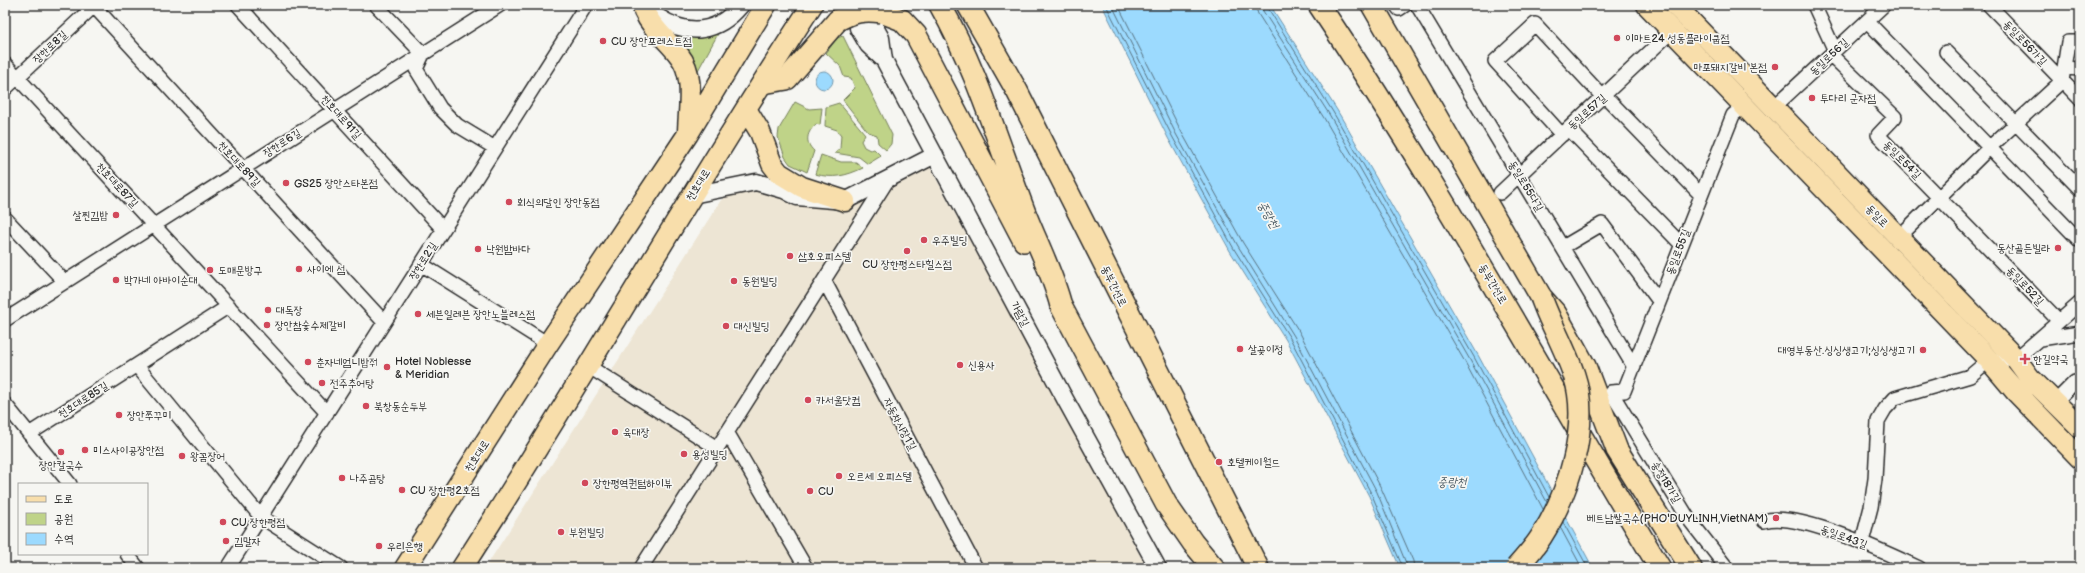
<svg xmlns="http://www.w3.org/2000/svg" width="2085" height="573" font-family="'Balsamiq Sans','Poor Story',sans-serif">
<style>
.built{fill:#ede5d4}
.green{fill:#bfd388;stroke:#757f5a}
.water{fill:#9cdafe;stroke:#6f94aa}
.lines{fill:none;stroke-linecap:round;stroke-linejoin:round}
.shore{stroke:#58717f;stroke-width:1}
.minor-casing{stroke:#2b2b2b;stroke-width:16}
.tertiary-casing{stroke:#2b2b2b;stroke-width:19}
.primary-casing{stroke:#2b2b2b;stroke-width:23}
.trunk-casing{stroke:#2b2b2b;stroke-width:24}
.minor{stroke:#f6f6f2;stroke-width:13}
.tertiary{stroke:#f6f6f2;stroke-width:16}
.primary{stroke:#f8deab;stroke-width:20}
.trunk{stroke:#f8deab;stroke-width:21}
.trunk-bridge-casing{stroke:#2b2b2b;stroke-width:24;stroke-linecap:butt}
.trunk-bridge{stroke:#f8deab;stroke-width:21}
.poi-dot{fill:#d1495b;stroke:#f6f6f2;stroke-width:1.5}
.labels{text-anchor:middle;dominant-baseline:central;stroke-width:3.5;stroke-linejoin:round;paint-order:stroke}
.poi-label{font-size:11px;fill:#2b2b2b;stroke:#f6f6f2;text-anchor:start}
.street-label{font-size:11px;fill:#2b2b2b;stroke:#f6f6f2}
.water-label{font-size:12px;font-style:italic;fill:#475760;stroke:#f6f6f2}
</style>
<rect width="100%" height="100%" fill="#f6f6f2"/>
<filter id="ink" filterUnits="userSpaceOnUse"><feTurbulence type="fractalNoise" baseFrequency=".025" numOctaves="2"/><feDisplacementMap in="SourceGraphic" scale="8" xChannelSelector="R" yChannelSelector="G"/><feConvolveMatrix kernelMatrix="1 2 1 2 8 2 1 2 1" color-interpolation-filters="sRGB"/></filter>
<g filter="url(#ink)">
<path class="built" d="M 926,160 L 1147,568 L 485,568 L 721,200 L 756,182 L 845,201 Z"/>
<path class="green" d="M 663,27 L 719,32 L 696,74 Z
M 843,36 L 892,135 L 891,144 L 886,150 L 878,143 L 877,135 L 868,132 L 843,100 L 855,88 L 851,78 L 844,77 L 840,66 L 826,53 L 837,38 Z
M 795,102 L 809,109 L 822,108 L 820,125 L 816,124 C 807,132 804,142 814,151 L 807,172 L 790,164 L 785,157 L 778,137 L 779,129 Z
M 839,103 L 865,134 L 861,141 L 864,147 L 870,150 L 874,149 L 881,156 L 868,164 L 859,157 L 835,153 L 840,149 L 841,135 L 837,130 L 825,126 L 826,107 Z
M 821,155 L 841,162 L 856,162 L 863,168 C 846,176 833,179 815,174 Z"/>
<path class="water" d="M 1102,5 L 1270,5 L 1337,110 L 1478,355 L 1593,568 L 1400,568 L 1369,496 L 1286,340 L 1230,251 L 1168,138 Z
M815 80a9 9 0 1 1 18 0a9 9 0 1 1-18 0Z"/>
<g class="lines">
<path class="shore" d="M 1106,5 L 1172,136 L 1234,249 L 1290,338 L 1372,495 L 1403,568
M 1112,5 L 1176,134 L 1238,246 L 1294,336 L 1377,492 L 1408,568
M 1118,5 L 1181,131 L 1243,243 L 1300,333 L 1382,490 L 1413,561 L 1414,568
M 1255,5 L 1258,14 L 1324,118 L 1465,362 L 1543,509
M 1261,5 L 1263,11 L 1329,114 L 1470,360 L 1547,502
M 1266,5 L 1333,112 L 1474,357 L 1549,497
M 1563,522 L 1588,568
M 1560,527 L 1582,568"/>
<g class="minor-casing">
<path id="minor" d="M 93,5 L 384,322
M 238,5 L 443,229
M 376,5 L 423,54 L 416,69 L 440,108 L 457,125 L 495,148
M 1396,5 L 1399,9 L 1405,5
M 1417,5 L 1634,367
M 1814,5 L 1835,51
M 1989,5 L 2080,99
M 1867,21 L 2080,241
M 1946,52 L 2080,189
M 1831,55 L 1895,117 L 1878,135 L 2059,321
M 5,64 L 327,413
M 2064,68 L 2080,69
M 5,89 L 95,5
M 1605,96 L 1701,195
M 1773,108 L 1884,5
M 1569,129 L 1681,244
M 1562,135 L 1495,61 L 1535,24 L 1603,97
M 1500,193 L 1672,31
M 5,218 L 65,282
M 1898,238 L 1990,147 L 2062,81 L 2068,42 L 2080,42
M 1563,247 L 1602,224 L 1659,301
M 421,264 L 548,344
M 824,280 L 976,568
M 5,320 L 500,5
M 2040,339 L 2080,333
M 137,366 L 261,517 L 341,568
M 588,366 L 717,448
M 2055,402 L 2075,382 L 2080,382
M 5,404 L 70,484
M 727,432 L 806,568
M 29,434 L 229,306
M 1764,521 C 1797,510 1887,553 1919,568
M 1862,542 L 1871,507 L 1875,479 L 1878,421 L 1885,409 L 1895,398 L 1970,376 L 1989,360 L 2016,359 L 2080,303
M 127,554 L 138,568
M 228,568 L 586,5
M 641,568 L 887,181
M 1727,568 L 1688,518 L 1611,392 L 1624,391 L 1733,115 L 1744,106"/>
</g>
<g class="tertiary-casing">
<path id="tertiary" d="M 642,8 C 646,13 653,14 658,17 C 689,37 718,33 741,5
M 872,22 L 881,38 L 884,60
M 858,28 L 868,45 L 884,60 L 1065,399 L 1158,568
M 692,195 L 756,182 L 784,190 L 797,197 L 845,201 L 935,155"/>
</g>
<g class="primary-casing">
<path id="primary" d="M 1647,5 L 1989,360 L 2016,392 L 2080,458
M 1675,5 L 2016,359 L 2030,378 L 2080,427
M 644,11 C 652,29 667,39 679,55 C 696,76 688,109 688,134
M 746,109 L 760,132 L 772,164 L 779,173 L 802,187 L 845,201
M 405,568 L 548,344 L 688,134 L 766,5
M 462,568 C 582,382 691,190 812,5"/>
</g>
<g class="trunk-casing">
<path id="trunk" d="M 940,5 C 977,70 998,143 1025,213 C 1037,244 1053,274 1061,306 L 1166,504 L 1193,543 L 1214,568
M 968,5 L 1017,91 L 1258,568
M 1319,5 C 1441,187 1546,380 1660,568
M 1372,5 L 1530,278 L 1541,297 L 1556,314 L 1585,366 L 1617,450 L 1691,568
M 881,12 L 902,20 L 916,35 L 1024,241
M 763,83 L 787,79 L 838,20"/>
</g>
<use href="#minor" class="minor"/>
<use href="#tertiary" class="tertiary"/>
<use href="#primary" class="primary"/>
<use href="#trunk" class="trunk"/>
<g class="trunk-bridge-casing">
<path id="trunk-bridge" d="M 838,20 C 852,12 864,9 881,12
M 1516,568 C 1525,558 1534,548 1541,537 C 1568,495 1591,425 1574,375 C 1565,348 1550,323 1541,297"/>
</g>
<use href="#trunk-bridge" class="trunk-bridge"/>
</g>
</g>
<g class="poi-dot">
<circle cx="1617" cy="38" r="4"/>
<circle cx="603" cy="41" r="4"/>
<circle cx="1775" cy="67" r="4"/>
<circle cx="1812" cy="98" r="4"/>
<circle cx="286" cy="183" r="4"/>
<circle cx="509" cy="202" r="4"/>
<circle cx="116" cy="215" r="4"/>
<circle cx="924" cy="240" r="4"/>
<circle cx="2058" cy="248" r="4"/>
<circle cx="478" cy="249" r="4"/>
<circle cx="907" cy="251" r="4"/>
<circle cx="790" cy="256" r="4"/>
<circle cx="299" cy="269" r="4"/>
<circle cx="210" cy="270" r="4"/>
<circle cx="116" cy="280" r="4"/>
<circle cx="734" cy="281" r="4"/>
<circle cx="268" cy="310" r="4"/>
<circle cx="418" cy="314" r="4"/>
<circle cx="267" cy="325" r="4"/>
<circle cx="726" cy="326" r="4"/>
<circle cx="1240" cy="349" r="4"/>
<circle cx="1923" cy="350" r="4"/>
<path d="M2023 353h4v4h4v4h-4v4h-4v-4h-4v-4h4z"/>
<circle cx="308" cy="362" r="4"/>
<circle cx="960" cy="365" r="4"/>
<circle cx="387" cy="367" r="4"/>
<circle cx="322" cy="383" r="4"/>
<circle cx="808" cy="400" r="4"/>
<circle cx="366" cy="406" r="4"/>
<circle cx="119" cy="415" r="4"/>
<circle cx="615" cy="432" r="4"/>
<circle cx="85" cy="450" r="4"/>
<circle cx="61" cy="452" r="4"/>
<circle cx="684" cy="454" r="4"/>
<circle cx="182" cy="456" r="4"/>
<circle cx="1219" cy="462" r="4"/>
<circle cx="839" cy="476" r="4"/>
<circle cx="342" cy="478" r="4"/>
<circle cx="585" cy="483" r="4"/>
<circle cx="402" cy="490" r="4"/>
<circle cx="810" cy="491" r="4"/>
<circle cx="1776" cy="518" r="4"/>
<circle cx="223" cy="522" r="4"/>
<circle cx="561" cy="532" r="4"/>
<circle cx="226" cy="541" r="4"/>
<circle cx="379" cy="546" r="4"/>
</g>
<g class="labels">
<g class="poi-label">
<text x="1625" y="38">이마트24 성동플라이쿱점</text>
<text x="611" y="41">CU 장안포레스트점</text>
<text x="1767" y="67" text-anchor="end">마포돼지갈비 본점</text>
<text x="1820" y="98">투다리 군자점</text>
<text x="294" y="183">GS25 장안스타본점</text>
<text x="517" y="202">회식의달인 장안동점</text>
<text x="108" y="215" text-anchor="end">살찐김밥</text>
<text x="932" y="240">우주빌딩</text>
<text x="2050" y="248" text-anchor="end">동산골든빌라</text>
<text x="486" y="249">낙원밤바다</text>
<text x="798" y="256">삼호오피스텔</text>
<text x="907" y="264" text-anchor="middle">CU 장한평스타힐스점</text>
<text x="307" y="269">사이에 섬</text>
<text x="218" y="270">도매문방구</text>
<text x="124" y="280">박가네 아바이순대</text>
<text x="742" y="281">동원빌딩</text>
<text x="276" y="310">대독장</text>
<text x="426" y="314">세븐일레븐 장안노블레스점</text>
<text x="275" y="325">장안참숯수제갈비</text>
<text x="734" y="326">대신빌딩</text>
<text x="1248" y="349">살곶이정</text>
<text x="1915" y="350" text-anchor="end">대영부동산.싱싱생고기;싱싱생고기</text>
<text x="2033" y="359">한길약국</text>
<text x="395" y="361">Hotel Noblesse<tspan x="395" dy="13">&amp; Meridian</tspan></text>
<text x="316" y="362">춘자네엄니밥줘</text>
<text x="968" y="365">신용사</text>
<text x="330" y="383">전주추어탕</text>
<text x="816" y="400">카서울닷컴</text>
<text x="374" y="406">북창동순두부</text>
<text x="127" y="415">장안쭈꾸미</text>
<text x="623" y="432">육대장</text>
<text x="93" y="450">미스사이공장안점</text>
<text x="692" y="454">용성빌딩</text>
<text x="190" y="456">왕꼼장어</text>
<text x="1227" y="462">호텔케이월드</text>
<text x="61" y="465" text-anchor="middle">장안칼국수</text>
<text x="847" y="476">오르세 오피스텔</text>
<text x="350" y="478">나주곰탕</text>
<text x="593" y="483">장한평역퀀텀하이뷰</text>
<text x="410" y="490">CU 장한평2호점</text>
<text x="818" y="491">CU</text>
<text x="1768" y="518" text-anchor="end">베트남쌀국수(PHO'DUYLINH,VietNAM)</text>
<text x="231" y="522">CU 장한평점</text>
<text x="569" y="532">부원빌딩</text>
<text x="234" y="541">김말자</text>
<text x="387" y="546">우리은행</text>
</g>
<g class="street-label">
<text transform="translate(2025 43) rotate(46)">동일로56가길</text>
<text transform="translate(50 47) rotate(-43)">장한로8길</text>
<text transform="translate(1829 57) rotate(-43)">동일로56길</text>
<text transform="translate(1587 112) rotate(-42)">동일로57길</text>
<text transform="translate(341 117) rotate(48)">천호대로91길</text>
<text transform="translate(282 143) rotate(-32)">장한로6길</text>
<text transform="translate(1902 160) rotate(45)">동일로54길</text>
<text transform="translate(239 164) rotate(47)">천호대로89길</text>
<text transform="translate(117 185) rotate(47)">천호대로87길</text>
<text transform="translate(698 185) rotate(-58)">천호대로</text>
<text transform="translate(1526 186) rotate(59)">동일로55다길</text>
<text transform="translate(1877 216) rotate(46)">동일로</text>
<text transform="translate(1678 252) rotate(-69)">동일로55길</text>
<text transform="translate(423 261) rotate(-58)">장한로2길</text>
<text transform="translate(1493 284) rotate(59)">동부간선로</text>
<text transform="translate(1114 286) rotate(64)">동부간선로</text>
<text transform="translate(2025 286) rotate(46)">동일로52길</text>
<text transform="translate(1020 314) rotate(62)">가람길</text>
<text transform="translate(83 400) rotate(-33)">천호대로85길</text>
<text transform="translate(900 424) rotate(62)">자동차시장1길</text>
<text transform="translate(477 456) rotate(-57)">천호대로</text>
<text transform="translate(1666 482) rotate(59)">송정18가길</text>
<text transform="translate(1844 537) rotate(20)">동일로43길</text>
</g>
<g class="water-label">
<text transform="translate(1268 215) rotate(60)">중랑천</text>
<text x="1452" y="482">중랑천</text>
</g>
</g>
<rect width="2085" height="573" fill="none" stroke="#f6f6f2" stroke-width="20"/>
<rect x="10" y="10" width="2065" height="553" fill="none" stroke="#2b2b2b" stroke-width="1.5" filter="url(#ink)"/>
<rect x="18" y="483" width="130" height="72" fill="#f6f6f2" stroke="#a5a5a2"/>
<rect x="26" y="496" width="20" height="6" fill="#f8deab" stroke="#a5a5a2"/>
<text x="54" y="503" font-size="12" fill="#2b2b2b">도로</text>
<rect x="26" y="513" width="20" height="12" fill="#bfd388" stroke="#a5a5a2"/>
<text x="54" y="523" font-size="12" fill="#2b2b2b">공원</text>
<rect x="26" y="533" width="20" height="12" fill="#9cdafe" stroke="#a5a5a2"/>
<text x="54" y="543" font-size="12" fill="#2b2b2b">수역</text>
</svg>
